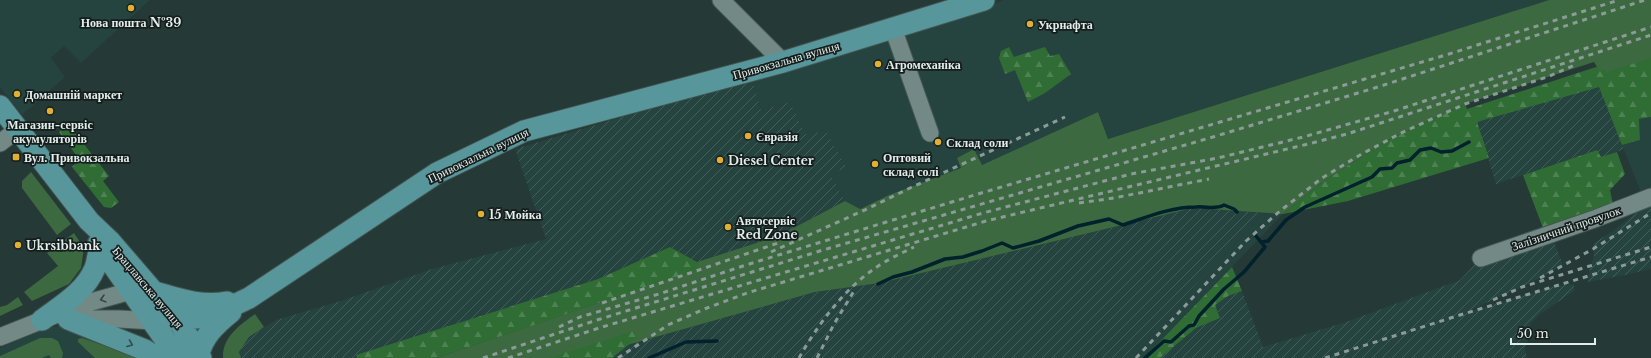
<svg xmlns="http://www.w3.org/2000/svg" width="1651" height="358" font-family="'Libre Baskerville',serif">
<style>
.built{fill:#25433f}
.industrial{fill:url(#industrial-furrows)}
.green{fill:#3c693f}
.forest{fill:url(#forest-firs)}
.lines{fill:none;stroke-linecap:round;stroke-linejoin:round}
.stream{stroke:#01222d;stroke-width:3.5}
.minor-casing{stroke:#445653;stroke-width:19}
.major-casing{stroke:#445653;stroke-width:23}
.minor{stroke:#738986;stroke-width:17}
.major{stroke:#57969a;stroke-width:21}
.rail{stroke:#8b9b98;stroke-width:3;stroke-dasharray:5 5;stroke-linecap:butt}
.oneway{stroke:#364342}
.oneway2{stroke:#2f4e4f}
.poi-dot{fill:#e0b034;stroke:#151e1d;stroke-width:1.5}
.labels{text-anchor:middle;dominant-baseline:central;stroke-width:3.5;stroke-linejoin:round;paint-order:stroke}
.poi-label{font-size:12px;font-weight:bold;fill:#e2eeec;stroke:#151e1d;text-anchor:start}
.street-label{font-size:12px;fill:#e2eeec;stroke:#151e1d}
</style>
<defs>
<pattern id="industrial-furrows" width="10" height="10" patternUnits="userSpaceOnUse"><rect width="10" height="10" fill="#25433f"/><path d="M-1 1l2-2M0 10L10 0M9 11l2-2" fill="none" stroke="#445e5b"/></pattern>
<pattern id="forest-firs" width="22" height="20" patternUnits="userSpaceOnUse"><rect width="22" height="20" fill="#306d35"/><path d="M5 1l3.5 6h-7zM16 11l3.5 6h-7z" fill="#4e8252"/></pattern>
</defs>
<rect width="100%" height="100%" fill="#253936"/>
<path class="built" d="M 0,0 L 150,0 L 81,63 L 64,46 L 51,58 L 65,77 L 22,115 L 0,87 Z
M 1004,0 L 1549,0 L 1108,139 L 1098,112 L 982,165 L 974,150 L 961,168 L 889,195 L 859,209 L 845,201 L 831,175 L 824,129 L 807,138 L 790,102 L 761,110 L 752,78 L 885,38 L 982,12 L 986,7 Z
M 1651,117 L 1651,197 L 1644,200 L 1622,145 L 1640,140 L 1639,119 Z
M 1264,213 L 1283,214 L 1144,358 L 1125,358 Z
M 67,325 L 147,358 L 0,358 L 0,348 L 37,329 Z"/>
<path class="industrial" d="M 752,78 L 761,110 L 790,102 L 807,137 L 825,129 L 846,167 L 831,175 L 845,201 L 778,236 L 697,262 L 670,247 L 598,279 L 357,355 L 357,358 L 241,358 L 239,352 L 249,337 L 276,320 L 341,301 L 432,269 L 546,239 L 515,149 Z
M 1599,86 L 1624,149 L 1601,158 L 1597,150 L 1496,184 L 1477,122 Z
M 1651,206 L 1651,269 L 1625,275 L 1588,282 L 1589,272 L 1594,256 L 1593,247 L 1595,242 L 1613,231 L 1633,215 Z
M 1193,208 L 1264,213 L 1125,358 L 581,358 L 815,292 L 880,283 Z
M 1551,234 L 1563,265 L 1522,287 L 1464,313 L 1551,287 L 1574,284 L 1574,291 L 1540,314 L 1531,323 L 1529,337 L 1525,348 L 1527,358 L 1160,358 L 1196,328 L 1220,318 L 1213,301 L 1242,291 L 1263,347 L 1346,322 L 1460,280 L 1481,258 Z"/>
<path class="green" d="M 1549,0 L 1651,0 L 1651,76 L 1604,79 L 1594,62 L 1465,104 L 1388,140 L 1324,181 L 1283,214 L 1193,208 L 880,283 L 815,292 L 581,358 L 436,358 L 698,269 L 697,262 L 778,236 L 845,201 L 860,209 L 889,195 L 961,168 L 957,158 L 974,149 L 982,165 L 1098,112 L 1108,139 Z
M 31,172 L 71,224 L 57,235 L 22,188 L 22,181 Z
M 74,233 L 84,248 L 81,268 L 69,284 L 32,301 L 24,292 L 58,266 L 47,253 Z
M 18,297 L 23,305 L 0,316 L 0,307 L 7,305 Z
M 255,314 L 264,327 L 249,337 L 239,352 L 241,358 L 223,358 C 222,337 240,325 255,314 Z
M 40,338 L 52,338 L 58,341 L 63,353 L 62,358 L 51,358 L 49,355 L 42,358 L 0,358 L 0,356 Z
M 82,338 L 138,357 L 140,358 L 95,358 L 78,342 L 78,339 Z"/>
<path class="forest" d="M 1009,47 L 1014,57 L 1045,47 L 1050,56 L 1059,54 L 1071,74 L 1045,93 L 1028,102 L 1015,70 L 1005,74 L 999,58 L 1001,51 Z
M 1651,58 L 1651,117 L 1639,119 L 1640,140 L 1622,145 L 1599,87 L 1477,122 L 1489,158 L 1348,201 L 1283,214 L 1324,181 L 1388,140 L 1465,104 L 1467,109 L 1596,67 L 1607,72 Z
M 68,124 L 109,176 L 103,181 L 119,202 L 111,208 L 104,207 L 72,167 L 79,159 L 59,132 Z
M 1597,150 L 1601,157 L 1617,152 L 1625,174 L 1610,190 L 1613,204 L 1543,228 L 1523,175 Z
M 670,247 L 697,262 L 699,269 L 436,358 L 357,358 L 356,355 L 598,279 Z
M 1232,267 L 1242,291 L 1228,296 L 1215,305 L 1220,318 L 1196,328 L 1160,358 L 1144,358 Z
M 634,331 L 637,338 L 612,358 L 548,358 Z"/>
<g class="lines">
<path class="stream" d="M 1262,242 L 1268,241 L 1286,220 L 1305,207 L 1372,177 L 1380,169 L 1392,168 L 1397,163 L 1410,160 L 1420,150 L 1431,148 L 1441,152 L 1452,151 L 1469,142
M 878,284 L 893,277 L 912,272 L 945,259 L 963,257 L 982,251 L 1002,243 L 1013,248 L 1039,241 L 1078,226 L 1109,219 L 1123,225 C 1147,217 1171,207 1196,207 C 1206,206 1215,210 1224,205 L 1234,209 L 1237,212
M 649,358 L 686,342 L 717,341
M 1145,358 L 1164,341 L 1171,342 L 1189,326 L 1194,325 L 1199,316 L 1224,289 L 1244,272 L 1265,247 L 1256,236"/>
<g class="minor-casing">
<path id="minor" d="M 721,0 L 783,62
M 893,28 L 930,133
M 0,143 L 18,129
M 1481,258 L 1597,218 L 1651,197
M 73,319 L 120,319 L 153,321
M 0,337 L 80,305 L 131,291 L 143,292"/>
</g>
<g class="major-casing">
<path id="major" d="M 0,106 L 89,221 L 110,241 L 178,320 L 201,358
M 98,244 L 178,358
M 155,292 C 179,299 202,307 227,302
M 68,319 L 145,350 L 157,358
M 42,320 C 62,305 85,292 95,268 C 97,262 98,254 100,247
M 153,321 L 209,317 L 249,298 L 437,173 L 524,131 L 783,62 L 984,0
M 198,358 C 202,337 215,325 231,312"/>
</g>
<use href="#minor" class="minor"/>
<use href="#major" class="major"/>
<path class="rail" d="M 1079,203 L 1114,198 L 1209,179
M 771,252 L 867,209 L 910,188 L 1065,117
M 1540,278 L 1593,249 L 1651,213
M 1493,300 L 1522,287 L 1651,247
M 602,303 L 781,242
M 559,327 L 580,317 L 659,294 L 746,265 L 978,194 L 1449,54 L 1619,0
M 483,358 L 597,320 L 823,250 L 1213,137 L 1381,86 L 1645,0
M 508,358 L 599,328 L 983,213 L 1131,174 L 1218,158 L 1303,137 L 1394,111 L 1651,27
M 618,358 L 668,325 L 707,308 L 747,293 L 986,221 L 1304,145 L 1347,134 L 1651,35
M 799,358 C 817,326 843,290 874,269 C 886,260 900,254 914,247
M 817,358 L 834,324 L 854,291
M 1136,358 L 1246,241 L 1280,211 L 1322,178 L 1360,155 L 1401,133 L 1465,104 L 1547,77 L 1577,64
M 1325,358 L 1460,315 L 1651,257"/>
</g>
<defs><path id="oneway-chevron" d="M-2-3.5L2.5 0L-2 3.5" fill="none" stroke-width="1.6" stroke-linecap="round" stroke-linejoin="round"/></defs>
<use class="oneway" href="#oneway-chevron" transform="translate(103 299) rotate(165)"/>
<use class="oneway2" href="#oneway-chevron" transform="translate(130 344) rotate(22)"/>
<g class="poi-dot">
<circle cx="131" cy="8" r="4"/>
<circle cx="1030" cy="24" r="4"/>
<circle cx="878" cy="64" r="4"/>
<circle cx="17" cy="94" r="4"/>
<circle cx="50" cy="111" r="4"/>
<circle cx="748" cy="136" r="4"/>
<circle cx="938" cy="142" r="4"/>
<rect x="12" y="153" width="8" height="8" rx="2"/>
<circle cx="720" cy="160" r="4"/>
<circle cx="875" cy="164" r="4"/>
<circle cx="481" cy="214" r="4"/>
<circle cx="728" cy="227" r="4"/>
<circle cx="18" cy="245" r="4"/>
</g>
<g class="labels">
<g class="poi-label">
<text x="131" y="22" text-anchor="middle">Нова пошта №39</text>
<text x="1038" y="24">Укрнафта</text>
<text x="886" y="64">Агромеханіка</text>
<text x="25" y="94">Домашній маркет</text>
<text x="50" y="124" text-anchor="middle">Магазин-сервіс<tspan x="50" dy="14">акумуляторів</tspan></text>
<text x="756" y="136">Євразія</text>
<text x="946" y="142">Склад соли</text>
<text x="24" y="157">Вул. Привокзальна</text>
<text x="883" y="157">Оптовий<tspan x="883" dy="14">склад солі</tspan></text>
<text x="728" y="160">Diesel Center</text>
<text x="489" y="214">15 Мойка</text>
<text x="736" y="220">Автосервіс<tspan x="736" dy="14">Red Zone</tspan></text>
<text x="26" y="245">Ukrsibbank</text>
</g>
<g class="street-label">
<text transform="translate(786 60) rotate(-16)">Привокзальна вулиця</text>
<text transform="translate(478 155) rotate(-26)">Привокзальна вулиця</text>
<text transform="translate(1566 228) rotate(-19)">Залізничний провулок</text>
<text transform="translate(148 287) rotate(50)">Брацлавська вулиця</text>
</g>
</g>
<path d="M1511 338v6h84v-6" fill="none" stroke="#e2eeec" stroke-width="2"/>
<text x="1517" y="338" font-size="12" fill="#e2eeec" stroke="#151e1d" stroke-width="3" paint-order="stroke">50 m</text>
</svg>
